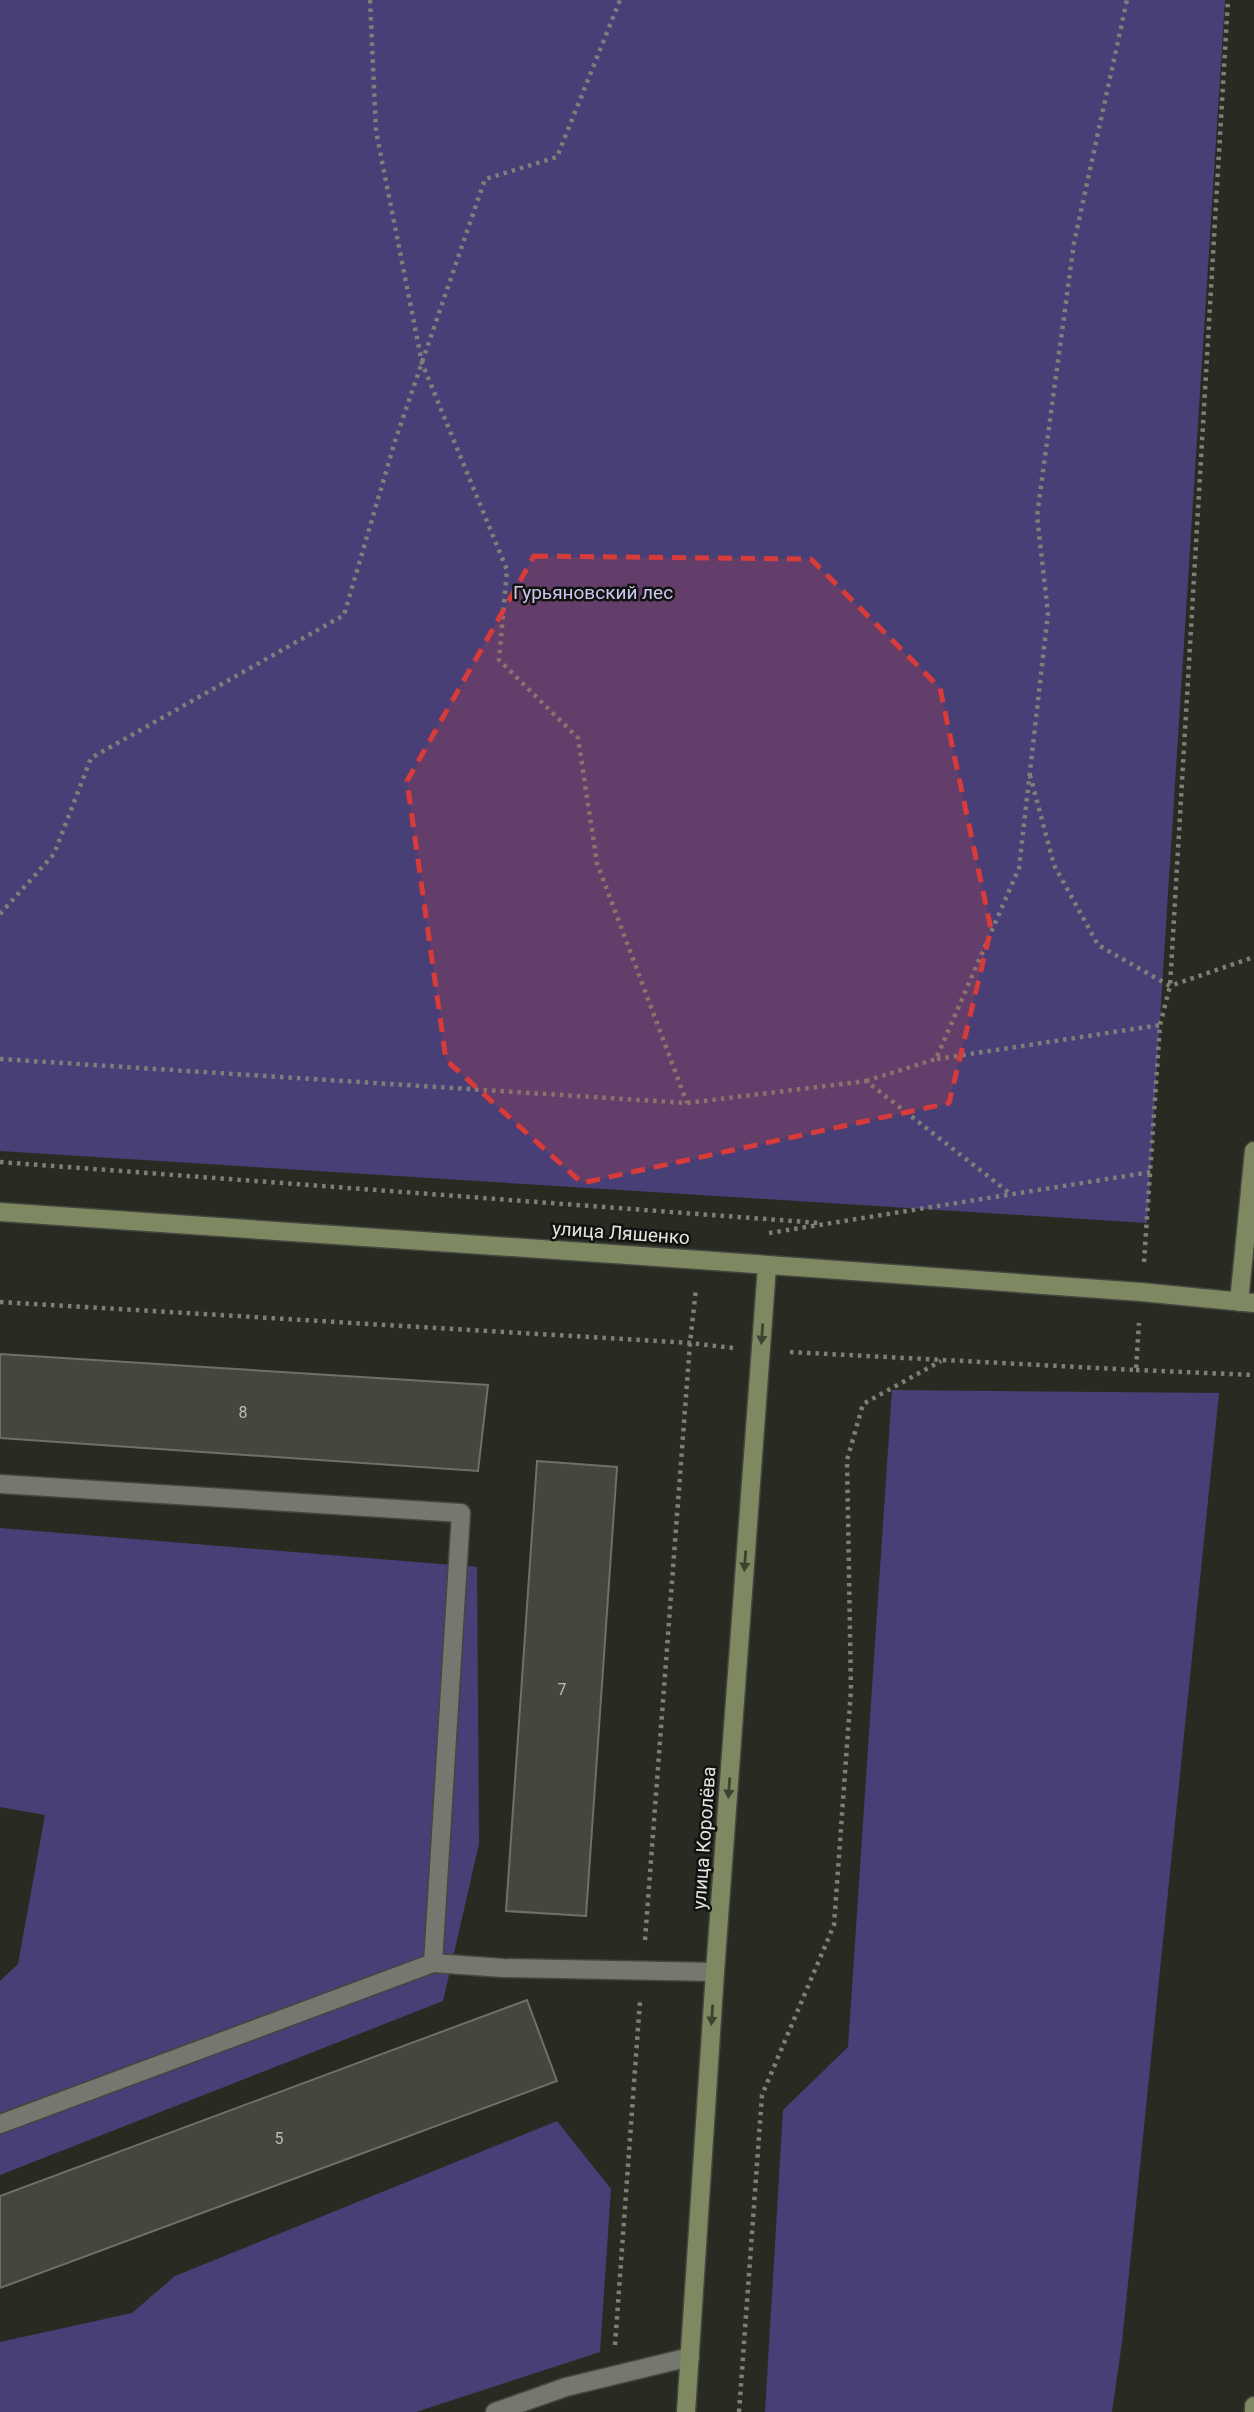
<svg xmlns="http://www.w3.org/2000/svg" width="1254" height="2412" font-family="Roboto,sans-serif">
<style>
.green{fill:#483f76}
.building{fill:#44473e;stroke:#6e7168;stroke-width:2}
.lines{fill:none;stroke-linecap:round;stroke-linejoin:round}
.service-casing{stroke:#44463f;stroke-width:21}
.secondary-casing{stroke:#44463f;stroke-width:21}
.path{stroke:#7d7f78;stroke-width:4.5;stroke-dasharray:3.5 5;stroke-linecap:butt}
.service{stroke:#75786f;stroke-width:18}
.secondary{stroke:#7f8961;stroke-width:18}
.oneway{fill:#3e4230}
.marked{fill:#d73b3a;fill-opacity:0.2;stroke:#d73b3a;stroke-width:5;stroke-dasharray:14 9;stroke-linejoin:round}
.labels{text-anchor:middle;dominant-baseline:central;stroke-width:5;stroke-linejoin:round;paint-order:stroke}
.number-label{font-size:16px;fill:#bbbeb8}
.park-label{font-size:19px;fill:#cbc7f1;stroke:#121310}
.street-label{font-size:19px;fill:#e3e5e0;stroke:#121310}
</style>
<rect width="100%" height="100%" fill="#292b23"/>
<path class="green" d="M 0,0 L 1225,0 L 1147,1223 L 0,1151 Z
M 892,1390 L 1219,1393 L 1122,2342 L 1112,2412 L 765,2412 L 783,2110 L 848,2047 Z
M 0,1528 L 477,1567 L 479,1844 L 443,2001 L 0,2175 L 0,1981 L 18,1964 L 45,1815 L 0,1807 Z
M 557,2121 L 611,2189 L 600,2352 L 416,2412 L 0,2412 L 0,2342 L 132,2313 L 175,2276 Z"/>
<path class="building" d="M 0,1354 L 488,1385 L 478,1471 L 0,1438 Z
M 537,1461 L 617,1467 L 586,1916 L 506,1911 Z
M 527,2000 L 557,2081 L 0,2288 L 0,2196 Z"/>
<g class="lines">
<g class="service-casing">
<path id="service" d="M 0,1484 L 461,1513 L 433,1963 L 0,2124
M 433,1963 L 503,1968 L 715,1972
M 495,2412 L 566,2387 L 690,2357"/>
</g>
<g class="secondary-casing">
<path id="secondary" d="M 0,1212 L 700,1260 L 1141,1292 L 1254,1303
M 1239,1302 L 1254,1151
M 686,2412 L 715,1972 L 767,1266
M 1254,2412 L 1254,2406"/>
</g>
<path class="path" d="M 370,0 L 376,131 L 422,363 L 507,570 L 499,660 L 578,738 L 597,863 L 687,1103
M 1030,775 L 1054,865 L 1098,945 L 1170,986 L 1254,957
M 0,914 L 54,854 L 91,758 L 344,615 L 395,441 L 485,179 L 557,157 L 620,0
M 0,1059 L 687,1103 L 866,1081 L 1012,1195
M 937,1059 L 1160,1025
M 866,1081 L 936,1059 L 1019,868 L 1048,613 L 1037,516 L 1074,243 L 1127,0
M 0,1162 L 819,1223
M 769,1233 L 1151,1172
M 1144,1262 L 1160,1025 L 1170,986 L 1228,0
M 0,1302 L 690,1343 L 733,1348
M 790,1352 L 1136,1370 L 1139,1323
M 1136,1370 L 1254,1375
M 645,1940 L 690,1343 L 696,1289
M 615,2345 L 640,2001
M 739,2412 L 762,2095 L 834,1925 L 851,1690 L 847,1460 L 863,1404 L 941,1361"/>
<use href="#service" class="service"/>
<use href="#secondary" class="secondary"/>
</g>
<defs><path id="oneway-solid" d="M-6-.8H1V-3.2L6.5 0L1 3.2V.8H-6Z" transform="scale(1.75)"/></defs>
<g class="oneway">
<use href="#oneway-solid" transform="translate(762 1334) rotate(94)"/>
<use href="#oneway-solid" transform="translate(745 1561) rotate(94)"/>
<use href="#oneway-solid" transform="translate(729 1788) rotate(94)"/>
<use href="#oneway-solid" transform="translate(712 2015) rotate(94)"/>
</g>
<path class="marked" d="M 534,556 L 811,559 L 940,688 L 991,929 L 949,1103 L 582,1183 L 446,1060 L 407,781 Z"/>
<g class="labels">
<g class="number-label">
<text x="243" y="1412">8</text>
<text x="562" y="1689">7</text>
<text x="279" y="2138">5</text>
</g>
<g class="park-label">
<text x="593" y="592">Гурьяновский лес</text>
</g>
<g class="street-label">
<text transform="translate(621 1233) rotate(4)">улица Ляшенко</text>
<text transform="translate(704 1838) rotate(-86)">улица Королёва</text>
</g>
</g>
</svg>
